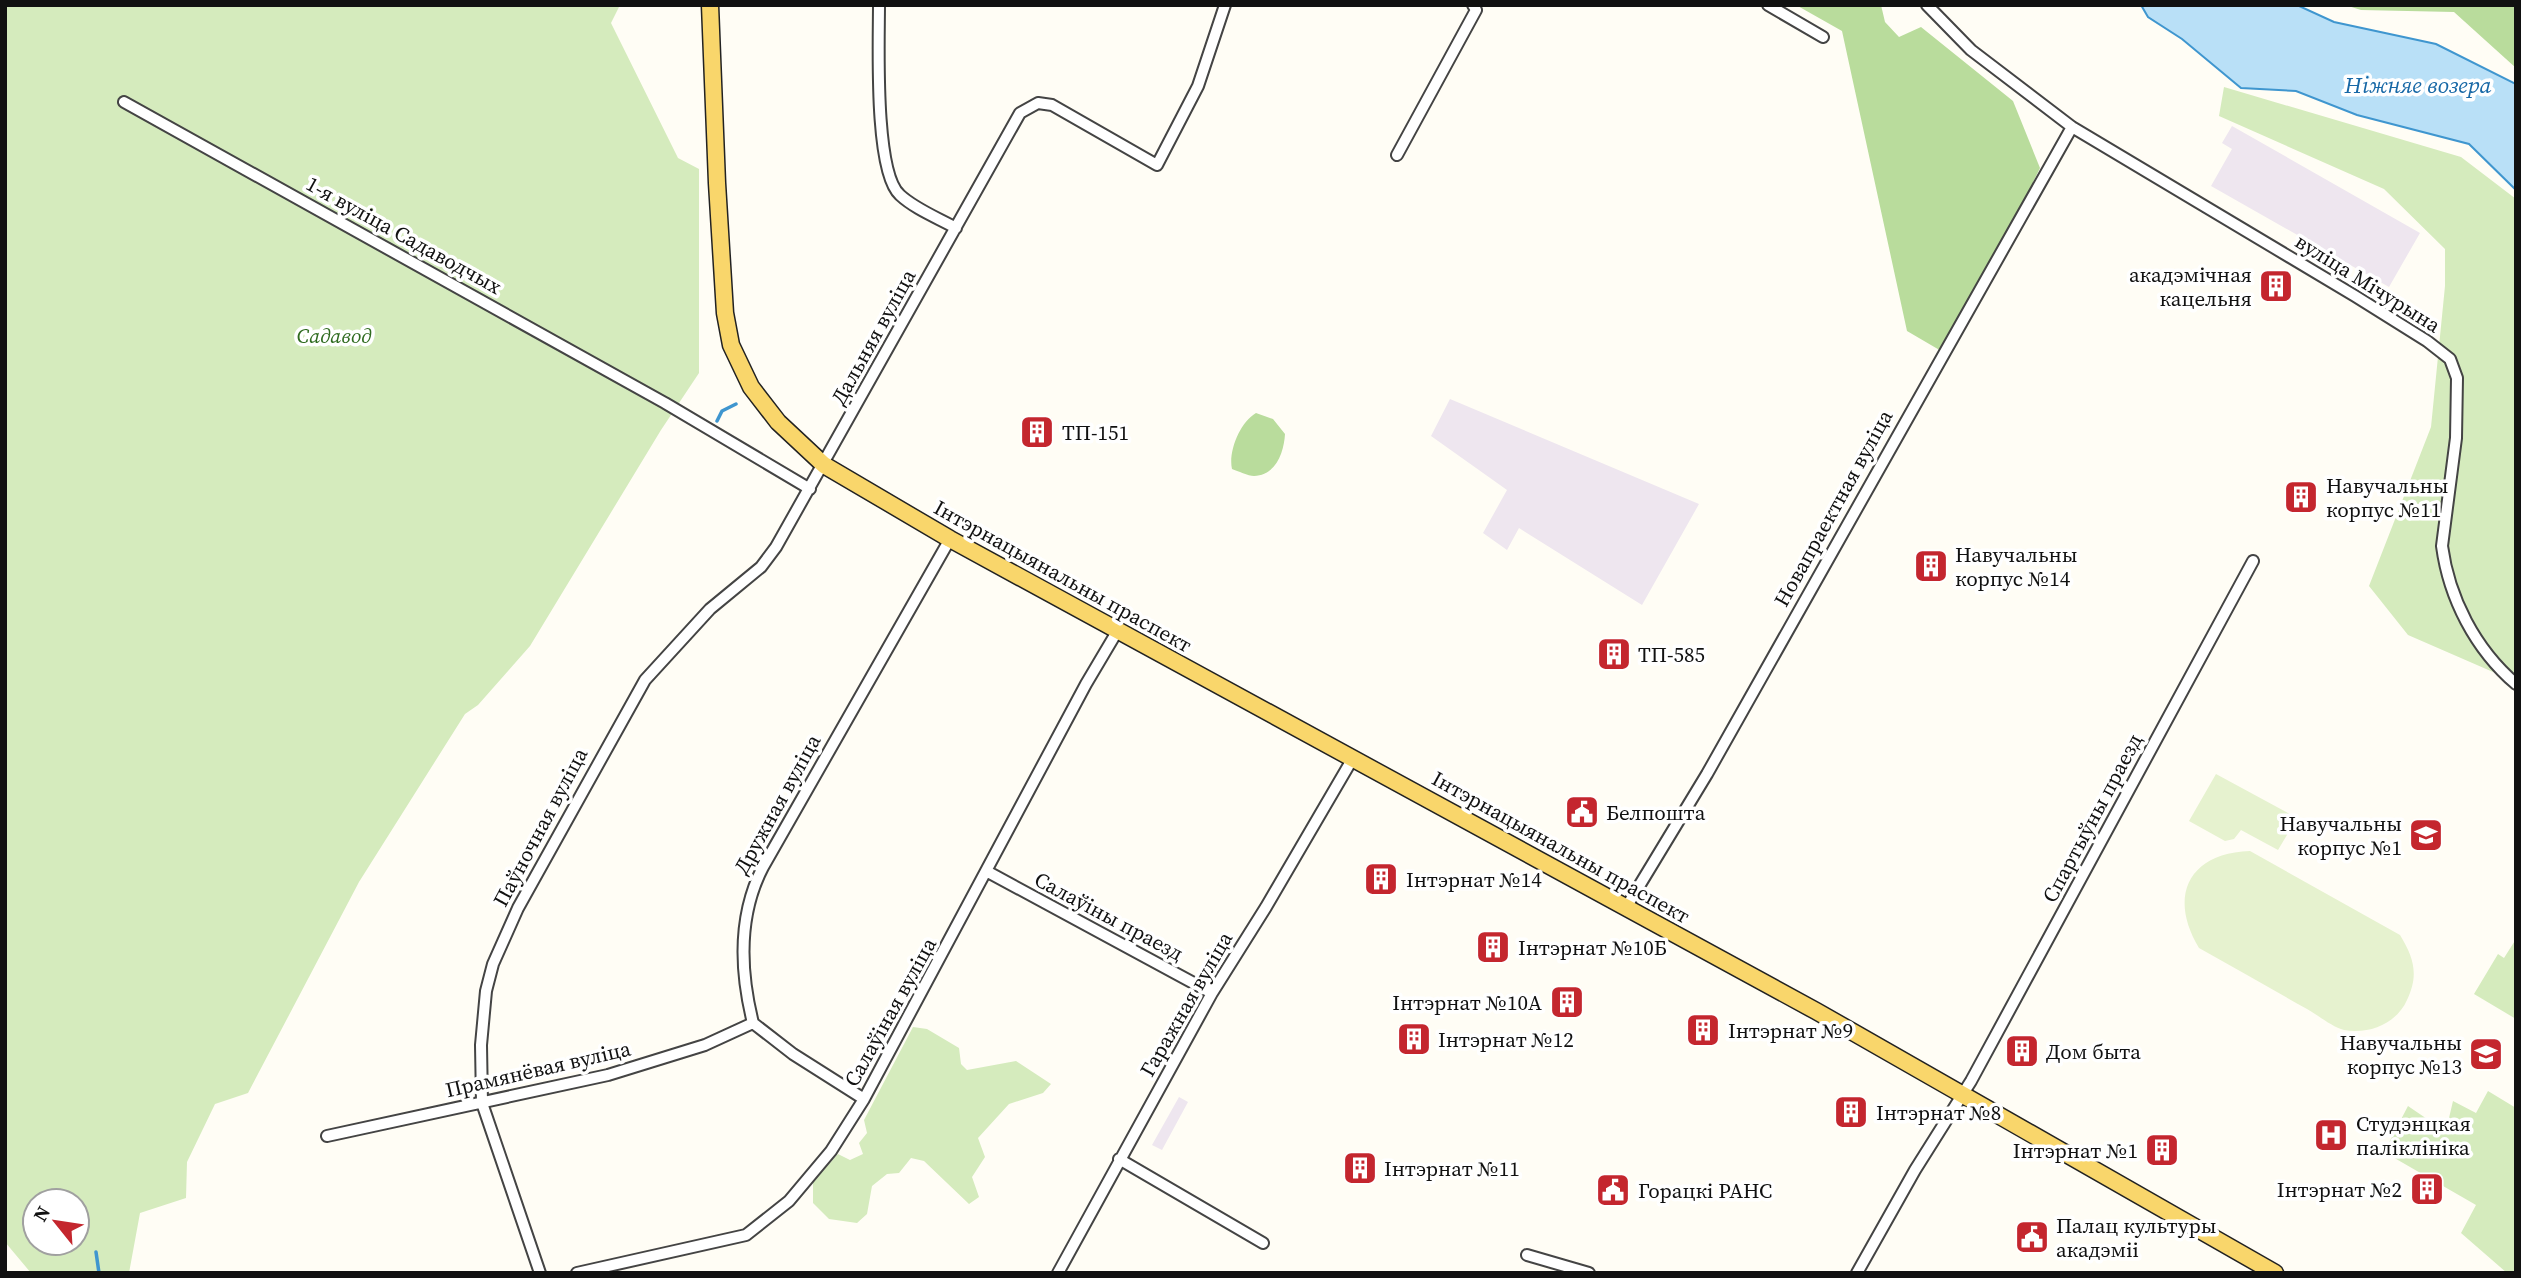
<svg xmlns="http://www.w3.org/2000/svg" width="2521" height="1278" font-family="'Source Serif 4',serif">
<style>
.industrial{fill:#eee6ef}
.green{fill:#d5ebbd;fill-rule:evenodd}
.forest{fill:#b9dc9c}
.pitch{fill:#e6f2cf}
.water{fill:#b9e0f7;stroke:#3f96cf;stroke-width:2}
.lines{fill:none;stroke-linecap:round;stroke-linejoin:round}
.stream{stroke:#3f96cf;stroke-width:3.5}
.street-casing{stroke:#444;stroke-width:14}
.primary-casing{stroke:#222;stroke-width:19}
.street{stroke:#fff;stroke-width:10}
.primary{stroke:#f9d66b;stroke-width:16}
.labels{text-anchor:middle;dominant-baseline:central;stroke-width:7;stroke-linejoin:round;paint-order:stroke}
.street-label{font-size:21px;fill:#111;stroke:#fff}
.poi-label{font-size:21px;fill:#111;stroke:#fff;text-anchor:start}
.park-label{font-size:21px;font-style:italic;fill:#2f6b1f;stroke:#fff}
.water-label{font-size:23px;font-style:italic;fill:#1768a6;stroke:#fff}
</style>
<rect width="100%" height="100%" fill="#fffdf5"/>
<path class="industrial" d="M 2232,126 L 2420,233 L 2389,287 L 2211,186 L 2232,149 L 2222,143 Z
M 1450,399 L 1699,504 L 1642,605 L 1519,528 L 1507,550 L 1483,533 L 1507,490 L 1431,436 Z
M 1179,1097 L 1188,1102 L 1162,1150 L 1152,1145 Z"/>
<path class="green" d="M 5,5 L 620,5 L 611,23 L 678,158 L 699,169 L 699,373 L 661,430 L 530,646 L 478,705 L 465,714 L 359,882 L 248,1093 L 215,1104 L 187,1162 L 186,1198 L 140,1213 L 129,1273 L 31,1273 L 5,1242 ZM 35,1201 L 77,1201 L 77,1243 L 35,1243 Z
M 2224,87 L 2461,157 L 2516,199 L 2516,682 L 2408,635 L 2369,586 L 2431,427 L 2445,286 L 2445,249 L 2384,189 L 2219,116 Z
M 2516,939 L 2516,1019 L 2474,994 L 2498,954 L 2504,958 Z
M 913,1027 L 927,1029 L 959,1048 L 961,1064 L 967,1070 L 1016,1061 L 1051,1084 L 1043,1093 L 1009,1104 L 978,1138 L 985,1157 L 972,1177 L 979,1197 L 969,1204 L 924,1161 L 911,1158 L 899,1173 L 887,1174 L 872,1186 L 867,1214 L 857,1223 L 829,1219 L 813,1203 L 813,1182 L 838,1154 L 850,1160 L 863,1154 L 859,1143 L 867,1133 L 864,1120 Z
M 2488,1091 L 2516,1108 L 2516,1273 L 2507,1273 L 2461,1233 L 2476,1205 L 2384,1152 L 2408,1106 L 2430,1121 L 2449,1118 L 2453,1101 L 2476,1113 Z"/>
<path class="forest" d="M 1796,5 L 1881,5 L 1885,22 L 1899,37 L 1921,27 L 2013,101 L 2040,168 L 1948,355 L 1907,331 L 1842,31 Z
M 2345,5 L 2516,5 L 2516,68 L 2454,12 L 2361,10 Z
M 1256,413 L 1273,419 L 1285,434 C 1284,451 1277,475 1254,476 C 1248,476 1238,471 1232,469 C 1228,452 1240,422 1256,413 Z"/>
<path class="pitch" d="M 2216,774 L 2297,818 L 2278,850 L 2241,830 L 2234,839 L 2225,841 L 2189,821 Z
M 2250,851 L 2400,935 C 2414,958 2419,975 2407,1000 C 2397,1023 2369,1035 2344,1030 C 2332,1027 2318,1015 2307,1009 C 2271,989 2235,968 2199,948 C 2168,897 2188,853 2250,851 Z"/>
<path class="water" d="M 2141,5 L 2297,5 L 2334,22 L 2436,44 L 2516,84 L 2516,190 L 2469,144 L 2357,115 L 2296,91 L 2241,88 L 2182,39 L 2148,17 Z"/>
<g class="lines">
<path class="stream" d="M 717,421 L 722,411 L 736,404
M 96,1252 L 99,1273"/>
<g class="street-casing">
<path id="street" d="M 879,5 C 879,42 874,172 900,195 C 915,209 938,218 956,228
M 1768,5 L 1823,37
M 1927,5 L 1971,50 L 2072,127 L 2355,296 L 2427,341 L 2450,359 L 2457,378 L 2456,438 L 2442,546 C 2449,598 2475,649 2516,684
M 124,102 L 665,403 L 810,489
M 1397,155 L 1476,10 L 1473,5
M 988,872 L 1212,993
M 1627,906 L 1707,774 L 2072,127
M 864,1099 L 793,1054 L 753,1023 C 740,971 738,915 763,867 L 950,539
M 327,1136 L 608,1075 L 705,1045 L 753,1023
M 1119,1159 L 1263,1243
M 1527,1255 L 1589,1273
M 540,1273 L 482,1103 L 481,1045 L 486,991 L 493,964 L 518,908 L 645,680 L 710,609 L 761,567 L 776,547 L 1020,113 L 1038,103 L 1052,105 L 1157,165 L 1198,86 L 1225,5
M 577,1273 L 746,1235 L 789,1201 L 831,1151 L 864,1099 L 1086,684 L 1118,630
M 1058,1273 L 1212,993 L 1266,907 L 1353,758
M 1857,1273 L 1915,1170 L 1971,1081 L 2253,561"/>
</g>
<g class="primary-casing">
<path id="primary" d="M 710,5 L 717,183 L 725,313 L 731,345 L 751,387 L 778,422 L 824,465 L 950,539 L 1816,1011 L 2275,1273"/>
</g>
<use href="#street" class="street"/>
<use href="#primary" class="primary"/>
</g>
<defs>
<g id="building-square" transform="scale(1.75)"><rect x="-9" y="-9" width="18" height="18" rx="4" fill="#c4262e" stroke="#fff"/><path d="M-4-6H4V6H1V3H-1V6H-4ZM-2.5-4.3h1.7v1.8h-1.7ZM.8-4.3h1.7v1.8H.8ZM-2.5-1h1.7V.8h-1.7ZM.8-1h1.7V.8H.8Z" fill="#fff"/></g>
<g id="civic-square" transform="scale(1.75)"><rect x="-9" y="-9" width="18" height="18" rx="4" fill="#c4262e" stroke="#fff"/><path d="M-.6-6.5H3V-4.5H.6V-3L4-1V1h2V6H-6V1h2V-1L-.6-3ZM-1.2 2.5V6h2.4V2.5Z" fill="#fff"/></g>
<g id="university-square" transform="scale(1.75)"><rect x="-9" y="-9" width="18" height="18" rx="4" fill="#c4262e" stroke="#fff"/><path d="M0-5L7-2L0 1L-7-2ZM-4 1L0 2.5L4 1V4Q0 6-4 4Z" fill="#fff"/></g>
<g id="hospital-square" transform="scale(1.75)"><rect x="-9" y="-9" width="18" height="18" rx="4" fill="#c4262e" stroke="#fff"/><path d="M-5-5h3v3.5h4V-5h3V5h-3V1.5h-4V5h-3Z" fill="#fff"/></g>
</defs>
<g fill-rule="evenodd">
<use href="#building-square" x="2276" y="286"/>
<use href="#building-square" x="1037" y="432"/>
<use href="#building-square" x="2301" y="497"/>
<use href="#building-square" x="1931" y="566"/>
<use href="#building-square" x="1614" y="654"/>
<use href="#civic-square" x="1582" y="812"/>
<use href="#university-square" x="2426" y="835"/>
<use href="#building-square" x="1381" y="879"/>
<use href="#building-square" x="1493" y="947"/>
<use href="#building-square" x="1567" y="1002"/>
<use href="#building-square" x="1703" y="1030"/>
<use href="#building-square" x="1414" y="1039"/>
<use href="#building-square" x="2022" y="1051"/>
<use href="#university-square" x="2486" y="1054"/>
<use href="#building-square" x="1851" y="1112"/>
<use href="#hospital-square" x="2331" y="1135"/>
<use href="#building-square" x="2162" y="1150"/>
<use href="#building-square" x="1360" y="1168"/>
<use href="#building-square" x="2427" y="1189"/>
<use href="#civic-square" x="1613" y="1190"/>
<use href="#civic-square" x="2032" y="1237"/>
</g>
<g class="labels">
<g class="street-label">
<text transform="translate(404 235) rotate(29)">1-я вуліца Садаводчых</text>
<text transform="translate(2368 283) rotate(32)">вуліца Мічурына</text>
<text transform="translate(873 337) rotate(-61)">Дальняя вуліца</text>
<text transform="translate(1833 508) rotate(-61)">Новапраектная вуліца</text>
<text transform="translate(1063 576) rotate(29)">Інтэрнацыянальны праспект</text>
<text transform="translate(777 804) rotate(-61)">Дружная вуліца</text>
<text transform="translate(2092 818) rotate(-62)">Спартыўны праезд</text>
<text transform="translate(540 827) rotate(-62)">Паўночная вуліца</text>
<text transform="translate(1561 847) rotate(29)">Інтэрнацыянальны праспект</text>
<text transform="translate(1109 916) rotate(28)">Салаўіны праезд</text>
<text transform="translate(1186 1004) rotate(-60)">Гаражная вуліца</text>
<text transform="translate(890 1012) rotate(-61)">Салаўіная вуліца</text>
<text transform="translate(538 1069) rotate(-13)">Прамянёвая вуліца</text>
</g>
<g class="poi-label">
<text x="2252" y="274" text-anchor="end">акадэмічная<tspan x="2252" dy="24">кацельня</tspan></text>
<text x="1062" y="432">ТП-151</text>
<text x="2326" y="485">Навучальны<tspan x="2326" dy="24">корпус №11</tspan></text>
<text x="1955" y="554">Навучальны<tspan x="1955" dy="24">корпус №14</tspan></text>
<text x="1638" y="654">ТП-585</text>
<text x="1606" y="812">Белпошта</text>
<text x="2402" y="823" text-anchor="end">Навучальны<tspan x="2402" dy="24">корпус №1</tspan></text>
<text x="1406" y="879">Інтэрнат №14</text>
<text x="1518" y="947">Інтэрнат №10Б</text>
<text x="1542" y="1002" text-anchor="end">Інтэрнат №10А</text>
<text x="1728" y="1030">Інтэрнат №9</text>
<text x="1438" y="1039">Інтэрнат №12</text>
<text x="2462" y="1042" text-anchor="end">Навучальны<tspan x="2462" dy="24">корпус №13</tspan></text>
<text x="2046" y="1051">Дом быта</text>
<text x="1876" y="1112">Інтэрнат №8</text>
<text x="2356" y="1123">Студэнцкая<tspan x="2356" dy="24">паліклініка</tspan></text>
<text x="2138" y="1150" text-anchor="end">Інтэрнат №1</text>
<text x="1384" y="1168">Інтэрнат №11</text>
<text x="2402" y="1189" text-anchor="end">Інтэрнат №2</text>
<text x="1638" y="1190">Горацкі РАНС</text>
<text x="2056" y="1225">Палац культуры<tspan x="2056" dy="24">акадэміі</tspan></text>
</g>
<g class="park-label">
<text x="334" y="335">Садавод</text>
</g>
<g class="water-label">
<text x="2418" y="85">Ніжняе возера</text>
</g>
</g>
<rect width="2521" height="1278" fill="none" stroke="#111111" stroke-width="14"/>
<g transform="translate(56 1222) rotate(300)"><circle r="33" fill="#ffffff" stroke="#a0a0a0" stroke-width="2"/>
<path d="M0-5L12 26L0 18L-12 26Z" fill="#c4262e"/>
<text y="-10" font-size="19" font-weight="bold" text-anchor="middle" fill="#111111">N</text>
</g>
</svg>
